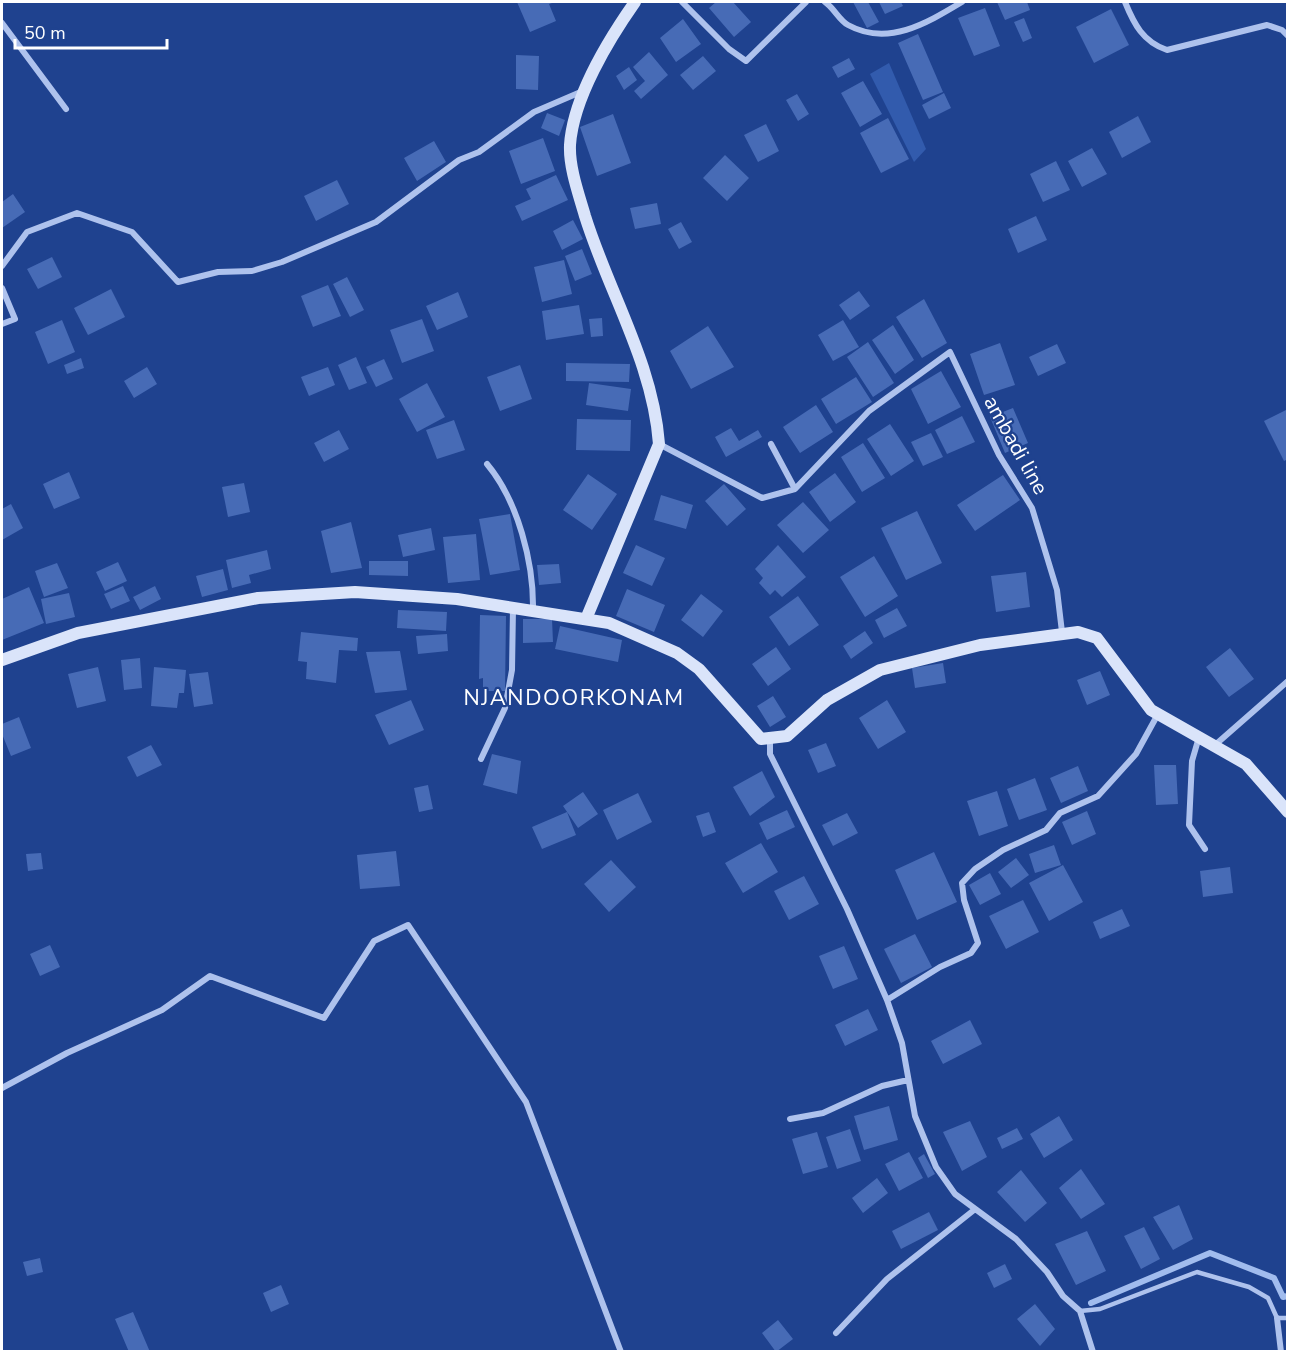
<svg xmlns="http://www.w3.org/2000/svg" width="1289" height="1353" font-family="'Nunito Sans',sans-serif">
<style>
.green{fill:#325bad}
.lines{fill:none;stroke-linecap:round;stroke-linejoin:round}
.stream{stroke:#a1bcee;stroke-width:6}
.building{fill:#476bb6}
.service{stroke:#aec2ed;stroke-width:4.5}
.minor{stroke:#aec2ed;stroke-width:6}
.secondary{stroke:#dae4fa;stroke-width:12}
.labels{text-anchor:middle;dominant-baseline:central;stroke-width:4.5;stroke-linejoin:round;paint-order:stroke}
.street-label{font-size:21px;fill:#fff;stroke:#1f428f}
.neighbourhood-label{font-size:22px;letter-spacing:1.5px;fill:#fff;stroke:#1f428f}
</style>
<rect width="100%" height="100%" fill="#1f428f"/>
<path class="green" d="M 889,63 L 926,149 L 914,162 L 870,74 Z"/>
<g class="lines">
<path class="stream" d="M 1091,1303 L 1210,1253 L 1274,1278 L 1283,1297 L 1288,1296"/>
</g>
<path class="building" d="M 517,2 L 555,2 L 549,4 L 556,21 L 530,32 Z
M 716,2 L 733,2 L 751,22 L 734,37 L 709,8 Z
M 853,2 L 868,2 L 879,22 L 867,28 Z
M 879,2 L 901,2 L 903,6 L 885,14 Z
M 997,2 L 1027,2 L 1030,10 L 1005,20 Z
M 985,8 L 1000,46 L 974,56 L 958,18 Z
M 1111,9 L 1129,45 L 1094,63 L 1076,27 Z
M 1024,18 L 1032,38 L 1023,42 L 1014,22 Z
M 683,19 L 701,44 L 676,62 L 660,38 Z
M 918,34 L 943,92 L 923,100 L 898,43 Z
M 649,52 L 668,75 L 641,99 L 634,91 L 645,81 L 633,67 Z
M 516,55 L 539,56 L 538,90 L 516,89 Z
M 703,56 L 716,71 L 693,90 L 680,75 Z
M 849,58 L 855,69 L 838,78 L 832,67 Z
M 629,67 L 637,80 L 624,90 L 616,76 Z
M 863,81 L 882,114 L 860,127 L 841,93 Z
M 944,93 L 951,108 L 929,119 L 922,105 Z
M 797,94 L 809,114 L 798,121 L 786,100 Z
M 547,113 L 565,120 L 559,136 L 541,128 Z
M 613,114 L 631,163 L 597,176 L 580,127 Z
M 1138,116 L 1151,142 L 1122,158 L 1109,132 Z
M 888,118 L 909,159 L 881,173 L 860,133 Z
M 766,124 L 779,151 L 758,162 L 744,135 Z
M 543,138 L 555,171 L 521,184 L 509,151 Z
M 434,141 L 446,162 L 417,181 L 404,158 Z
M 1092,148 L 1107,174 L 1082,187 L 1068,161 Z
M 725,155 L 749,178 L 727,201 L 703,178 Z
M 1056,161 L 1070,190 L 1043,202 L 1030,174 Z
M 556,175 L 568,200 L 522,221 L 515,206 L 531,199 L 526,189 Z
M 337,180 L 349,204 L 316,221 L 304,196 Z
M 13,194 L 25,212 L 2,228 L 2,202 Z
M 657,203 L 661,224 L 635,229 L 630,208 Z
M 1036,216 L 1047,240 L 1018,253 L 1008,229 Z
M 573,220 L 583,239 L 562,250 L 553,231 Z
M 681,222 L 692,242 L 679,249 L 668,229 Z
M 582,249 L 592,274 L 575,281 L 565,256 Z
M 52,257 L 62,277 L 38,289 L 27,269 Z
M 564,260 L 572,294 L 542,302 L 534,267 Z
M 347,277 L 364,310 L 350,317 L 333,284 Z
M 328,285 L 341,316 L 313,327 L 301,296 Z
M 111,289 L 125,317 L 88,335 L 74,308 Z
M 859,291 L 870,306 L 850,320 L 839,305 Z
M 458,292 L 468,317 L 437,330 L 426,306 Z
M 924,299 L 947,343 L 922,358 L 896,317 Z
M 579,305 L 584,334 L 546,340 L 542,311 Z
M 602,318 L 603,336 L 591,337 L 589,319 Z
M 422,319 L 434,351 L 402,363 L 390,330 Z
M 62,320 L 75,352 L 48,364 L 35,332 Z
M 843,320 L 859,347 L 833,361 L 818,335 Z
M 893,325 L 914,360 L 895,374 L 872,340 Z
M 708,326 L 734,367 L 691,389 L 670,351 Z
M 868,342 L 894,383 L 873,397 L 847,357 Z
M 1000,343 L 1015,385 L 984,395 L 970,354 Z
M 1057,344 L 1066,363 L 1038,376 L 1029,357 Z
M 356,357 L 367,383 L 349,390 L 338,365 Z
M 81,358 L 84,368 L 67,374 L 64,365 Z
M 384,359 L 393,379 L 376,387 L 366,367 Z
M 566,363 L 630,364 L 629,382 L 566,381 Z
M 520,365 L 532,399 L 500,411 L 487,377 Z
M 147,367 L 157,384 L 134,398 L 124,381 Z
M 328,367 L 335,385 L 309,396 L 301,377 Z
M 941,371 L 961,407 L 928,424 L 911,389 Z
M 856,377 L 872,402 L 836,424 L 821,399 Z
M 427,383 L 445,417 L 417,432 L 399,399 Z
M 589,383 L 631,389 L 628,411 L 586,405 Z
M 816,405 L 833,432 L 800,453 L 783,427 Z
M 1013,408 L 1028,443 L 1005,453 L 990,417 Z
M 1288,409 L 1288,459 L 1284,461 L 1264,421 Z
M 962,416 L 975,442 L 947,454 L 935,430 Z
M 577,419 L 631,420 L 630,451 L 576,450 Z
M 454,420 L 465,450 L 437,459 L 426,430 Z
M 890,424 L 914,461 L 891,476 L 867,439 Z
M 731,428 L 739,441 L 758,430 L 762,437 L 726,457 L 715,437 Z
M 339,430 L 349,449 L 324,462 L 314,443 Z
M 931,433 L 943,457 L 923,466 L 911,442 Z
M 863,443 L 885,478 L 862,492 L 841,457 Z
M 69,472 L 80,498 L 54,509 L 43,484 Z
M 835,473 L 856,502 L 830,522 L 809,492 Z
M 588,474 L 617,494 L 592,530 L 563,510 Z
M 1003,475 L 1020,500 L 975,531 L 957,505 Z
M 244,483 L 250,512 L 228,517 L 222,487 Z
M 724,484 L 746,509 L 727,526 L 705,501 Z
M 661,495 L 693,505 L 686,529 L 654,520 Z
M 803,502 L 829,530 L 803,553 L 777,525 Z
M 11,504 L 23,528 L 2,540 L 2,509 Z
M 917,511 L 942,563 L 906,580 L 881,528 Z
M 510,514 L 520,570 L 490,575 L 479,519 Z
M 351,522 L 362,568 L 331,573 L 321,531 Z
M 431,528 L 435,550 L 403,557 L 398,535 Z
M 476,534 L 480,580 L 448,583 L 443,537 Z
M 636,545 L 665,558 L 652,586 L 623,573 Z
M 778,545 L 806,577 L 782,597 L 775,590 L 770,595 L 759,583 L 763,578 L 755,569 Z
M 267,550 L 271,569 L 249,575 L 251,583 L 232,588 L 226,560 Z
M 874,556 L 898,596 L 865,617 L 840,577 Z
M 369,561 L 408,561 L 408,576 L 369,575 Z
M 118,562 L 127,581 L 105,591 L 96,572 Z
M 57,563 L 68,588 L 44,597 L 35,571 Z
M 559,564 L 561,583 L 539,585 L 537,565 Z
M 223,569 L 228,590 L 202,597 L 196,576 Z
M 1026,572 L 1030,607 L 996,612 L 991,576 Z
M 123,586 L 130,601 L 111,609 L 104,594 Z
M 155,586 L 161,599 L 140,610 L 133,597 Z
M 29,587 L 44,623 L 2,640 L 2,599 Z
M 627,589 L 665,605 L 654,632 L 616,616 Z
M 69,593 L 75,617 L 46,624 L 41,599 Z
M 701,594 L 723,611 L 703,637 L 681,620 Z
M 798,596 L 819,625 L 789,646 L 769,617 Z
M 897,608 L 907,626 L 884,638 L 875,620 Z
M 398,610 L 447,612 L 446,631 L 397,628 Z
M 480,615 L 506,616 L 505,691 L 483,691 L 483,678 L 479,679 Z
M 523,619 L 552,619 L 553,642 L 523,643 Z
M 560,626 L 622,640 L 618,662 L 555,649 Z
M 865,631 L 873,643 L 851,659 L 843,646 Z
M 301,632 L 358,638 L 357,651 L 339,650 L 336,683 L 306,679 L 307,662 L 298,661 Z
M 447,634 L 448,651 L 418,654 L 416,636 Z
M 776,647 L 791,669 L 768,686 L 752,664 Z
M 1230,648 L 1254,679 L 1229,697 L 1206,667 Z
M 400,651 L 407,690 L 375,693 L 366,652 Z
M 140,658 L 142,688 L 124,690 L 121,660 Z
M 943,663 L 946,683 L 915,688 L 912,668 Z
M 98,667 L 106,701 L 77,708 L 68,674 Z
M 154,667 L 186,670 L 184,693 L 179,693 L 177,708 L 151,706 Z
M 1100,671 L 1110,695 L 1087,705 L 1077,680 Z
M 208,672 L 213,704 L 194,707 L 189,674 Z
M 773,696 L 786,717 L 770,727 L 757,706 Z
M 411,700 L 424,730 L 389,745 L 375,715 Z
M 887,700 L 906,732 L 878,749 L 859,718 Z
M 19,717 L 31,748 L 11,756 L 2,734 L 2,724 Z
M 826,743 L 836,766 L 818,773 L 808,750 Z
M 151,745 L 162,765 L 137,777 L 127,757 Z
M 492,754 L 521,761 L 517,794 L 483,785 Z
M 1154,765 L 1176,765 L 1178,804 L 1156,805 Z
M 1078,766 L 1088,791 L 1061,803 L 1050,778 Z
M 762,771 L 775,797 L 750,816 L 733,787 Z
M 1035,778 L 1047,810 L 1019,820 L 1007,789 Z
M 428,785 L 433,809 L 419,812 L 414,788 Z
M 997,791 L 1008,826 L 979,836 L 967,801 Z
M 583,792 L 598,814 L 578,828 L 563,806 Z
M 638,793 L 652,822 L 617,840 L 603,810 Z
M 787,810 L 795,827 L 767,840 L 759,823 Z
M 1087,811 L 1096,834 L 1072,845 L 1062,822 Z
M 567,812 L 576,835 L 542,849 L 532,827 Z
M 709,812 L 716,832 L 703,837 L 696,816 Z
M 847,813 L 858,833 L 833,846 L 822,825 Z
M 761,843 L 778,872 L 743,893 L 725,863 Z
M 1054,845 L 1061,865 L 1035,873 L 1029,854 Z
M 396,851 L 400,886 L 360,889 L 357,855 Z
M 934,852 L 957,902 L 917,920 L 895,870 Z
M 41,853 L 43,869 L 28,871 L 26,854 Z
M 1016,858 L 1029,875 L 1011,888 L 998,872 Z
M 611,860 L 636,887 L 609,912 L 584,884 Z
M 1063,865 L 1083,902 L 1049,921 L 1029,883 Z
M 1230,867 L 1233,893 L 1203,897 L 1200,871 Z
M 990,873 L 1001,894 L 980,905 L 969,885 Z
M 804,876 L 819,904 L 789,920 L 774,891 Z
M 1023,900 L 1039,932 L 1006,949 L 989,916 Z
M 1122,909 L 1130,926 L 1100,939 L 1093,922 Z
M 915,934 L 932,967 L 901,983 L 884,949 Z
M 50,945 L 60,967 L 40,976 L 30,954 Z
M 844,946 L 858,979 L 833,989 L 819,956 Z
M 868,1009 L 878,1030 L 845,1046 L 835,1025 Z
M 970,1020 L 982,1044 L 943,1064 L 931,1041 Z
M 889,1106 L 898,1140 L 864,1150 L 854,1116 Z
M 1059,1116 L 1073,1140 L 1044,1158 L 1030,1134 Z
M 970,1121 L 987,1157 L 962,1171 L 943,1132 Z
M 1017,1128 L 1023,1139 L 1002,1149 L 997,1138 Z
M 850,1129 L 861,1161 L 837,1169 L 826,1137 Z
M 817,1132 L 828,1167 L 803,1174 L 792,1139 Z
M 909,1152 L 923,1178 L 899,1191 L 885,1164 Z
M 924,1154 L 935,1174 L 928,1178 L 918,1158 Z
M 1081,1169 L 1105,1204 L 1081,1219 L 1059,1188 Z
M 1021,1170 L 1047,1203 L 1025,1222 L 997,1192 Z
M 877,1178 L 888,1193 L 863,1213 L 852,1198 Z
M 1179,1205 L 1193,1239 L 1173,1250 L 1153,1217 Z
M 929,1212 L 938,1230 L 901,1249 L 892,1231 Z
M 1144,1227 L 1160,1259 L 1141,1269 L 1124,1236 Z
M 1087,1231 L 1106,1271 L 1076,1285 L 1055,1244 Z
M 40,1258 L 43,1272 L 27,1276 L 23,1262 Z
M 1005,1264 L 1012,1279 L 994,1288 L 987,1273 Z
M 281,1285 L 289,1304 L 271,1312 L 263,1293 Z
M 1035,1304 L 1055,1329 L 1040,1346 L 1017,1319 Z
M 133,1312 L 150,1352 L 129,1352 L 115,1319 Z
M 778,1320 L 793,1339 L 776,1352 L 762,1333 Z"/>
<g class="lines">
<path class="service" d="M 1080,1311 L 1100,1309 L 1197,1272 L 1249,1287 L 1268,1298 L 1277,1318 L 1288,1318"/>
<path class="minor" d="M 682,2 L 729,49 L 746,61 L 806,2
M 825,2 C 834,8 839,20 848,25 C 888,47 927,23 962,2
M 1125,2 C 1134,24 1143,42 1167,50 L 1267,25 L 1282,30 L 1288,36
M 2,23 L 66,109
M 2,266 L 27,232 L 77,213 L 132,232 L 178,282 L 218,272 L 252,271 L 282,262 L 376,222 L 459,160 L 479,152 L 534,112 L 583,91
M 2,288 L 15,319 L 2,324
M 659,444 L 762,498 L 795,489 L 771,444
M 487,464 C 518,501 534,563 533,611
M 795,489 L 869,411 L 950,352 L 999,455 L 1032,508 L 1057,590 L 1062,632
M 1199,737 L 1192,761 L 1189,825 L 1205,849
M 770,738 L 770,754 L 847,909 L 887,1000 L 902,1043 L 915,1116 L 936,1167 L 955,1194 L 1016,1239 L 1047,1272 L 1063,1296 L 1080,1311 L 1093,1352
M 1215,745 L 1288,681
M 481,759 L 505,708 L 512,670 L 513,608
M 887,1000 L 940,967 L 971,953 L 978,943 L 964,900 L 962,883 L 975,869 L 1003,850 L 1046,830 L 1060,813 L 1098,796 L 1136,754 L 1158,714
M 2,1088 L 67,1053 L 162,1010 L 210,976 L 324,1018 L 374,941 L 408,925 L 526,1102 L 621,1352
M 790,1119 L 823,1113 L 882,1086 L 908,1080
M 1277,1318 L 1281,1352
M 836,1333 L 887,1279 L 974,1210"/>
<path class="secondary" d="M 586,619 L 659,444 C 653,363 609,293 585,216 C 579,195 569,168 570,145 C 573,98 609,39 635,2
M 2,660 L 78,633 L 258,598 L 355,592 L 457,599 L 609,623 L 677,653 L 699,669 L 761,739 L 787,736 L 827,700 L 880,670 L 980,645 L 1078,632 L 1097,638 L 1151,710 L 1246,764 L 1288,812"/>
</g>
<g class="labels">
<g class="street-label">
<text transform="translate(1016 445) rotate(61)">ambadi line</text>
</g>
<g class="neighbourhood-label">
<text x="574" y="698">NJANDOORKONAM</text>
</g>
</g>
<rect width="1289" height="1353" fill="none" stroke="#ffffff" stroke-width="6"/>
<path d="M15 39v9h152v-9" fill="none" stroke="#ffffff" stroke-width="3"/>
<text x="24" y="39" font-size="18" fill="#ffffff" stroke="#1f428f" stroke-width="4.5" paint-order="stroke">50 m</text>
</svg>
